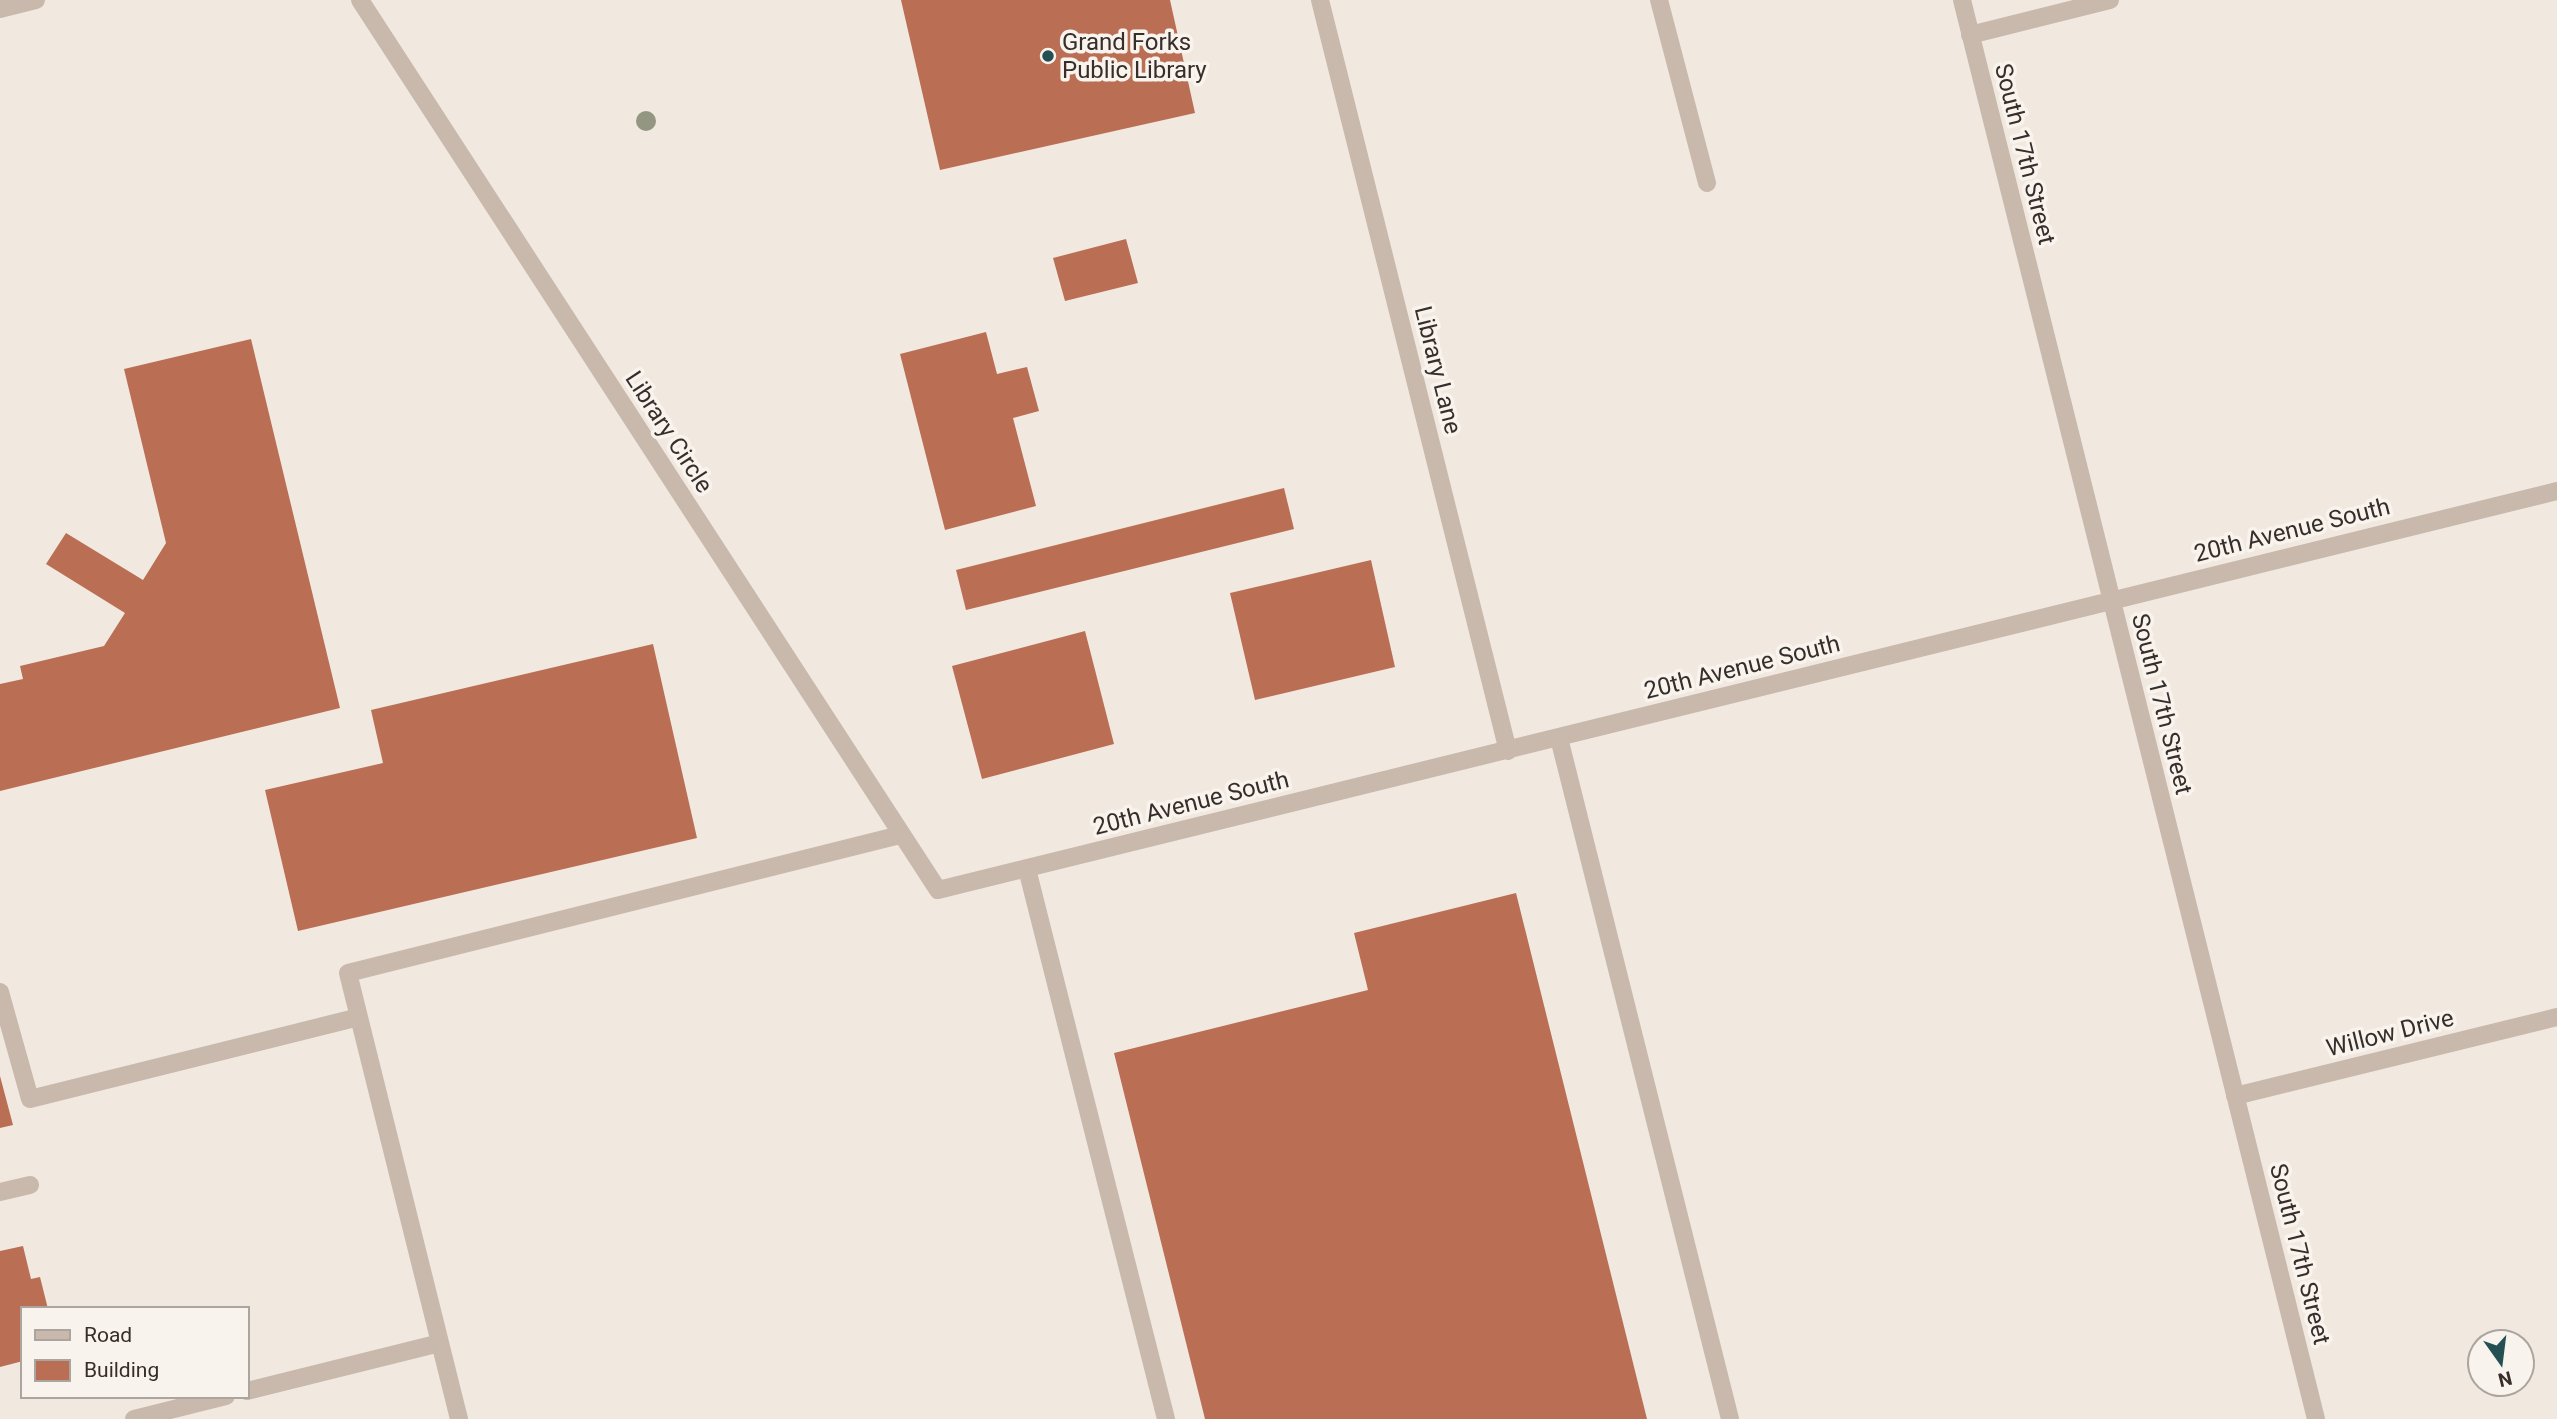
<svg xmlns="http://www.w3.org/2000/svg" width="2557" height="1419" font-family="Roboto,sans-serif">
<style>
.building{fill:#ba6e54}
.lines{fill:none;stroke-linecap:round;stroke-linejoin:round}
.minor{stroke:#c8b9ac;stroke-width:18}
.tree{fill:#939680}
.poi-dot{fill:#245054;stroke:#f8f3ec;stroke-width:2.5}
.labels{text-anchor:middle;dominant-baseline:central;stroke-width:7;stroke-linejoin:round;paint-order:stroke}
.poi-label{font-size:24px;fill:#372e2b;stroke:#f8f3ec;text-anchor:start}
.street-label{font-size:24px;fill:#372e2b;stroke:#f8f3ec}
</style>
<rect width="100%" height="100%" fill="#f1e9e0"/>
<path class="building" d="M 901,0 L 1170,0 L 1195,113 L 940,170 Z
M 1126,239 L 1138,283 L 1065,301 L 1053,258 Z
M 986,332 L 997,374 L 1027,367 L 1039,411 L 1013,418 L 1036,506 L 945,530 L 900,354 Z
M 251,339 L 340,708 L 0,791 L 0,684 L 23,679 L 20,666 L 104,646 L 125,613 L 46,564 L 66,533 L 143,580 L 166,543 L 124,369 Z
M 1284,488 L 1294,529 L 966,610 L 956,570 Z
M 1371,560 L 1395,667 L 1255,700 L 1230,593 Z
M 1085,631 L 1114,744 L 982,779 L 952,666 Z
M 653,644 L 697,838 L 298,931 L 265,790 L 383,763 L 371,710 Z
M 1516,893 L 1647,1419 L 1205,1419 L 1114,1053 L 1368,990 L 1354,933 Z
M 0,1076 L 13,1125 L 0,1128 Z
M 23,1246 L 31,1279 L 40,1277 L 48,1309 L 23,1309 L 23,1361 L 0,1367 L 0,1251 Z"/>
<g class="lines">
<path class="minor" d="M 360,0 L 938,890 L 2557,491
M 1320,0 L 1508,751
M 1659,0 L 1707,183
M 1962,0 L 2316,1419
M 0,9 L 36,0
M 1970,35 L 2110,0
M 1559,738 L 1730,1419
M 1027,869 L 1166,1419
M 0,992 L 30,1099 L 359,1017
M 2235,1096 L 2557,1017
M 0,1192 L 30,1185
M 247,1391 L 440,1343
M 134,1419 L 226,1396
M 459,1419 L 348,973 L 900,835"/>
</g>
<circle class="tree" cx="646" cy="121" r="10"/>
<circle class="poi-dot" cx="1048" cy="56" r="7"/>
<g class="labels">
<g class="poi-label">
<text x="1062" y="42">Grand Forks<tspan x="1062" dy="28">Public Library</tspan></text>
</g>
<g class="street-label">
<text transform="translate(2025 154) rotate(76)">South 17th Street</text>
<text transform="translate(1438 370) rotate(76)">Library Lane</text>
<text transform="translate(669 432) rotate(57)">Library Circle</text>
<text transform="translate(2292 530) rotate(-14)">20th Avenue South</text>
<text transform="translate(1742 667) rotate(-14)">20th Avenue South</text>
<text transform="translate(2162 704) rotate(76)">South 17th Street</text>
<text transform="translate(1191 803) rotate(-14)">20th Avenue South</text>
<text transform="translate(2390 1033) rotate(-14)">Willow Drive</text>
<text transform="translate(2300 1254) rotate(76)">South 17th Street</text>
</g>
</g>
<rect x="21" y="1307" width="228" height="91" fill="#f8f3ec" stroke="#aba49f" stroke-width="2"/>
<rect x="35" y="1330" width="35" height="10" fill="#c8b9ac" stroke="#aba49f" stroke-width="2"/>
<text x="84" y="1342" font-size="21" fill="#372e2b">Road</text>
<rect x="35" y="1360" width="35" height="21" fill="#ba6e54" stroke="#aba49f" stroke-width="2"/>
<text x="84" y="1377" font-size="21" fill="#372e2b">Building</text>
<g transform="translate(2501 1363) rotate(166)"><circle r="33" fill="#f8f3ec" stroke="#aba49f" stroke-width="2"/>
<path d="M0-5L12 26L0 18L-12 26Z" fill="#245054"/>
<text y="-10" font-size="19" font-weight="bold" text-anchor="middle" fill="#372e2b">N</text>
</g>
</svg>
